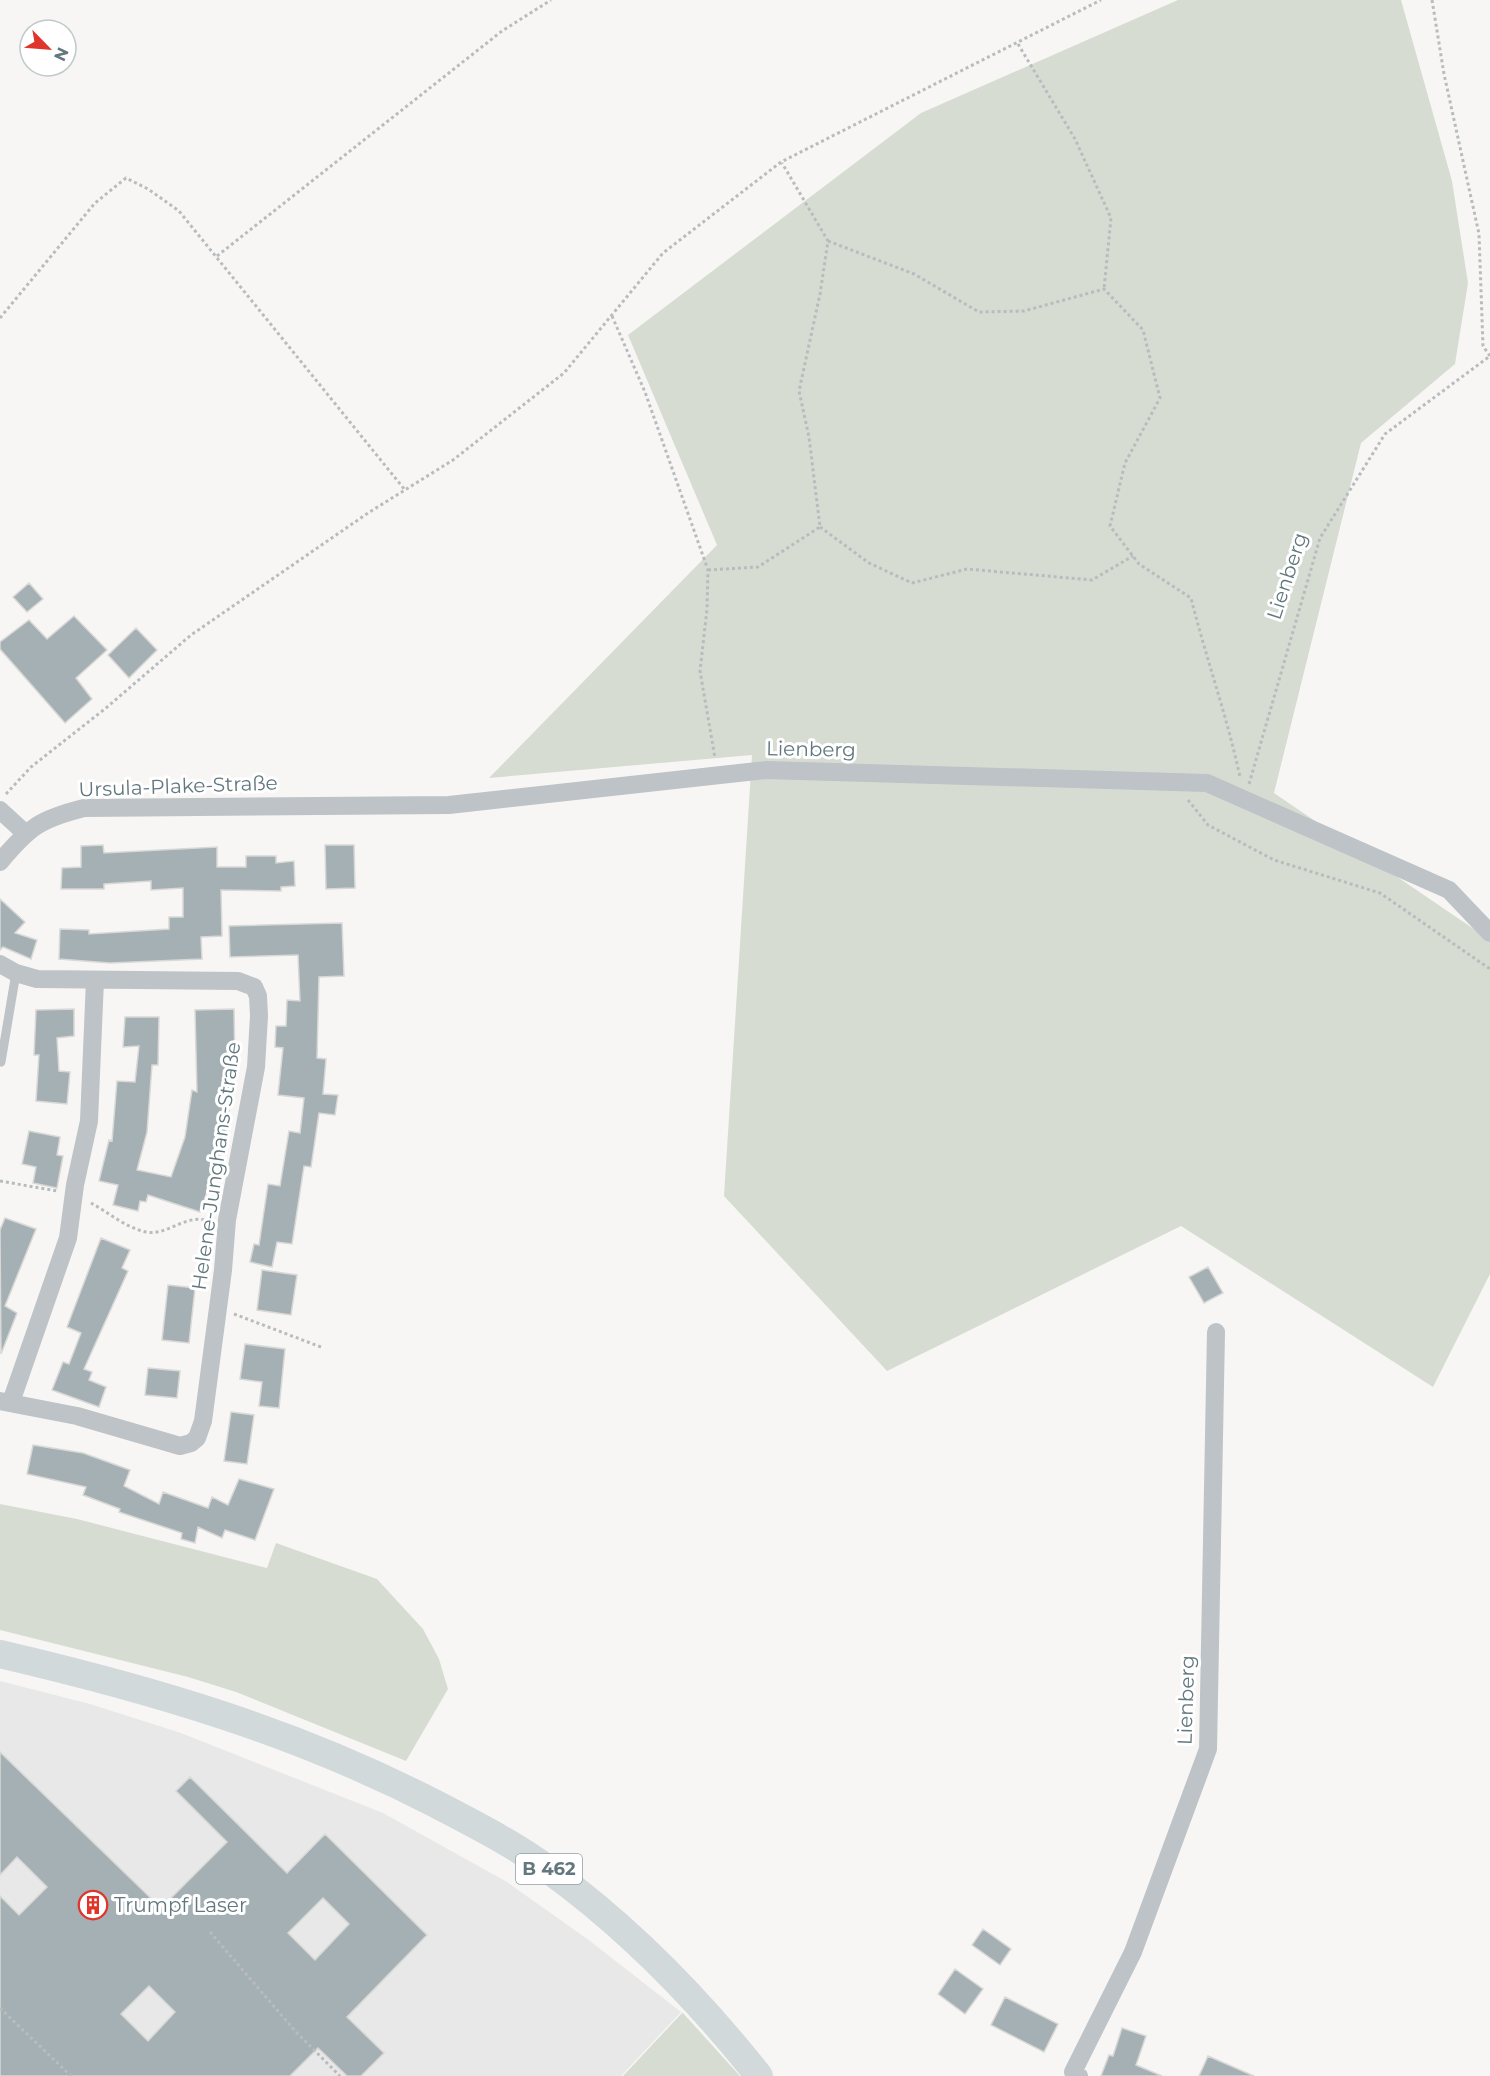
<svg xmlns="http://www.w3.org/2000/svg" width="1490" height="2076" font-family="Montserrat,sans-serif">
<style>
.built{fill:#e7e8e7}
.green{fill:#d7dcd3}
.building{fill:#a4b0b3;stroke:#d8d8d6;stroke-width:1.5;fill-rule:evenodd}
.lines{fill:none;stroke-linecap:round;stroke-linejoin:round}
.path{stroke:#b8bcbe;stroke-width:3;stroke-dasharray:3 3;stroke-linecap:butt}
.service{stroke:#bdc3c6;stroke-width:9}
.minor{stroke:#bdc3c6;stroke-width:18}
.primary{stroke:#d2d9db;stroke-width:28}
.labels{text-anchor:middle;dominant-baseline:central;stroke-width:6;stroke-linejoin:round;paint-order:stroke}
.shield{fill:#fff;stroke:#91a0a5;stroke-width:1.5}
.shield-label{font-size:18px;font-weight:bold;fill:#62777e}
.street-label{font-size:20px;fill:#62777e;stroke:#fff}
.poi-label{font-size:20px;fill:#62777e;stroke:#fff;text-anchor:start}
</style>
<rect width="100%" height="100%" fill="#f7f6f4"/>
<path class="built" d="M 0,1681 L 90,1704 L 181,1733 L 383,1813 L 507,1882 L 590,1941 L 681,2012 L 621,2076 L 0,2076 Z"/>
<path class="green" d="M 1178,0 L 1401,0 L 1452,181 L 1468,283 L 1455,364 L 1361,443 L 1274,793 L 1490,940 L 1490,1274 L 1433,1387 L 1181,1226 L 887,1371 L 724,1196 L 752,755 L 489,778 L 717,545 L 628,335 L 921,113 Z
M 0,1504 L 77,1519 L 267,1568 L 276,1543 L 377,1579 L 423,1629 L 439,1659 L 448,1689 L 406,1761 L 236,1692 L 188,1677 L 0,1630 Z
M 683,2013 L 740,2076 L 623,2076 L 682,2013 Z"/>
<path class="building" d="M 29,583 L 43,599 L 27,612 L 13,597 Z
M 74,616 L 107,650 L 76,678 L 92,699 L 65,723 L 0,649 L 0,642 L 29,620 L 47,639 Z
M 136,628 L 157,650 L 129,678 L 108,655 Z
M 103,845 L 104,853 L 217,847 L 217,867 L 246,867 L 246,856 L 276,856 L 276,863 L 294,861 L 295,886 L 281,887 L 281,891 L 221,890 L 222,936 L 201,937 L 202,959 L 110,963 L 59,959 L 60,929 L 89,930 L 89,934 L 169,929 L 169,917 L 183,917 L 183,888 L 151,890 L 151,881 L 104,884 L 104,889 L 61,889 L 62,868 L 81,867 L 81,846 Z
M 325,845 L 354,845 L 355,888 L 326,889 Z
M 0,899 L 25,922 L 15,933 L 37,940 L 31,959 L 3,947 L 0,950 Z
M 342,923 L 344,976 L 319,977 L 317,1058 L 326,1059 L 323,1094 L 338,1095 L 335,1115 L 319,1113 L 311,1167 L 304,1166 L 292,1244 L 277,1242 L 272,1267 L 250,1262 L 254,1244 L 259,1245 L 268,1184 L 280,1186 L 289,1131 L 300,1133 L 304,1098 L 278,1095 L 283,1048 L 275,1047 L 276,1026 L 286,1026 L 287,1000 L 300,1001 L 298,955 L 230,957 L 229,926 Z
M 74,1009 L 74,1036 L 57,1038 L 59,1071 L 70,1072 L 67,1104 L 36,1101 L 39,1055 L 34,1055 L 36,1010 Z
M 234,1009 L 235,1070 L 224,1143 L 200,1212 L 148,1195 L 146,1202 L 140,1201 L 138,1211 L 113,1205 L 118,1185 L 99,1181 L 109,1140 L 112,1141 L 117,1081 L 135,1082 L 139,1046 L 123,1047 L 125,1017 L 159,1017 L 158,1065 L 152,1065 L 147,1132 L 137,1170 L 171,1177 L 185,1137 L 192,1090 L 197,1092 L 195,1010 Z
M 29,1131 L 60,1137 L 57,1155 L 63,1156 L 57,1188 L 33,1183 L 36,1167 L 22,1164 Z
M 5,1218 L 36,1229 L 5,1306 L 17,1313 L 1,1354 L 0,1230 Z
M 101,1238 L 130,1250 L 122,1268 L 128,1271 L 84,1369 L 92,1372 L 89,1380 L 106,1387 L 99,1407 L 52,1390 L 63,1362 L 69,1364 L 81,1333 L 67,1327 Z
M 1208,1267 L 1223,1293 L 1204,1303 L 1189,1277 Z
M 262,1270 L 297,1275 L 291,1315 L 257,1310 Z
M 168,1285 L 195,1288 L 189,1343 L 162,1340 Z
M 245,1344 L 285,1349 L 279,1408 L 259,1406 L 262,1382 L 240,1379 Z
M 148,1368 L 180,1371 L 177,1398 L 145,1395 Z
M 231,1412 L 254,1415 L 247,1464 L 224,1461 Z
M 33,1445 L 83,1453 L 130,1470 L 124,1486 L 159,1504 L 163,1492 L 208,1508 L 212,1497 L 228,1505 L 239,1479 L 274,1489 L 255,1540 L 225,1530 L 222,1538 L 198,1527 L 195,1543 L 181,1539 L 182,1533 L 119,1512 L 120,1509 L 83,1495 L 86,1487 L 27,1474 Z
M 0,1752 L 161,1908 L 227,1842 L 176,1791 L 190,1777 L 287,1873 L 325,1834 L 427,1935 L 347,2017 L 384,2053 L 361,2076 L 347,2076 L 318,2048 L 290,2076 L 0,2076 L 0,1896 L 19,1915 L 47,1887 L 17,1857 L 0,1875 ZM 323,1898 L 349,1924 L 315,1960 L 288,1933 ZM 149,1986 L 175,2012 L 148,2041 L 121,2014 Z
M 983,1929 L 1011,1949 L 1000,1965 L 972,1945 Z
M 955,1969 L 983,1989 L 965,2014 L 938,1994 Z
M 1005,1997 L 1058,2024 L 1044,2052 L 991,2025 Z
M 1122,2028 L 1146,2036 L 1136,2065 L 1162,2076 L 1101,2076 L 1109,2055 L 1113,2056 Z
M 1208,2056 L 1254,2076 L 1199,2076 Z"/>
<g class="lines">
<path class="path" d="M 1432,0 L 1444,74 L 1479,234 L 1483,346 L 1490,356
M 1018,44 L 1075,139 L 1111,218 L 1104,289
M 828,241 L 914,274 L 979,312 L 1024,311 L 1104,289 L 1143,330 L 1160,398 L 1125,463 L 1110,526 L 1139,564 L 1191,598 C 1206,658 1227,716 1240,777
M 217,256 L 502,31 L 551,0
M 612,316 L 645,392 L 708,570 L 707,609 L 700,671 L 715,758
M 0,318 L 95,203 L 126,178 L 148,189 L 179,211 L 405,490
M 820,527 L 869,563 L 912,583 L 967,569 L 1092,580 L 1133,556
M 708,570 L 758,567 L 820,527 L 809,437 L 799,391 L 820,294 L 828,241 L 782,163
M 1249,784 L 1320,538 L 1385,434 L 1490,356
M 6,794 L 31,767 L 106,708 L 191,635 L 368,513 L 453,460 L 564,373 L 663,253 L 781,162 L 1101,0
M 1188,800 L 1208,825 L 1274,860 L 1380,893 L 1490,969
M 0,1181 L 57,1191
M 91,1203 C 108,1212 126,1228 146,1232 C 169,1236 185,1213 209,1221
M 234,1314 L 321,1347
M 210,1932 L 296,2032 L 340,2076
M 0,2008 L 71,2076"/>
<path class="service" d="M 1,1062 L 16,973"/>
<path class="minor" d="M 0,810 L 25,833
M 0,862 C 29,827 40,819 84,808 L 449,805 L 766,770 L 1207,783 L 1449,890 L 1490,933
M 0,964 L 16,973 L 37,979 L 238,981 L 254,987 L 258,996 L 259,1016 L 256,1067 L 227,1220 L 223,1270 L 203,1421 L 197,1438 L 191,1443 L 180,1446 L 77,1416 L 0,1401
M 11,1402 L 68,1238 L 75,1185 L 89,1121 L 95,980
M 1079,2076 L 1073,2072 L 1133,1952 L 1208,1749 L 1216,1332"/>
<path class="primary" d="M 0,1654 C 154,1690 294,1731 436,1804 C 474,1824 514,1844 549,1870 C 629,1928 698,1999 759,2076"/>
</g>
<defs>
<g id="building-ring" transform="scale(1.5)"><circle r="9.5" fill="#fff" stroke="#e0352a" stroke-width="1.5"/><path d="M-4-6H4V6H1V3H-1V6H-4ZM-2.5-4.3h1.7v1.8h-1.7ZM.8-4.3h1.7v1.8H.8ZM-2.5-1h1.7V.8h-1.7ZM.8-1h1.7V.8H.8Z" fill="#e0352a"/></g>
</defs>
<g fill-rule="evenodd">
<use href="#building-ring" x="93" y="1905"/>
</g>
<g class="labels">
<rect class="shield" x="516" y="1854" width="66" height="30" rx="4.5"/>
<g class="shield-label">
<text x="549" y="1869">B 462</text>
</g>
<g class="street-label">
<text transform="translate(1287 576) rotate(-72)">Lienberg</text>
<text transform="translate(811 749) rotate(1)">Lienberg</text>
<text transform="translate(178 786) rotate(-2)">Ursula-Plake-Straße</text>
<text transform="translate(216 1166) rotate(-82)">Helene-Junghans-Straße</text>
<text transform="translate(1186 1700) rotate(-88)">Lienberg</text>
</g>
<g class="poi-label">
<text x="114" y="1905">Trumpf Laser</text>
</g>
</g>
<g transform="translate(48 48) rotate(115)"><circle r="28" fill="#ffffff" stroke="#c0c9cb" stroke-width="1.5"/>
<path d="M0-4.5L10 22L0 15L-10 22Z" fill="#e0352a"/>
<text y="-9" font-size="16" font-weight="bold" text-anchor="middle" fill="#62777e">N</text>
</g>
</svg>
